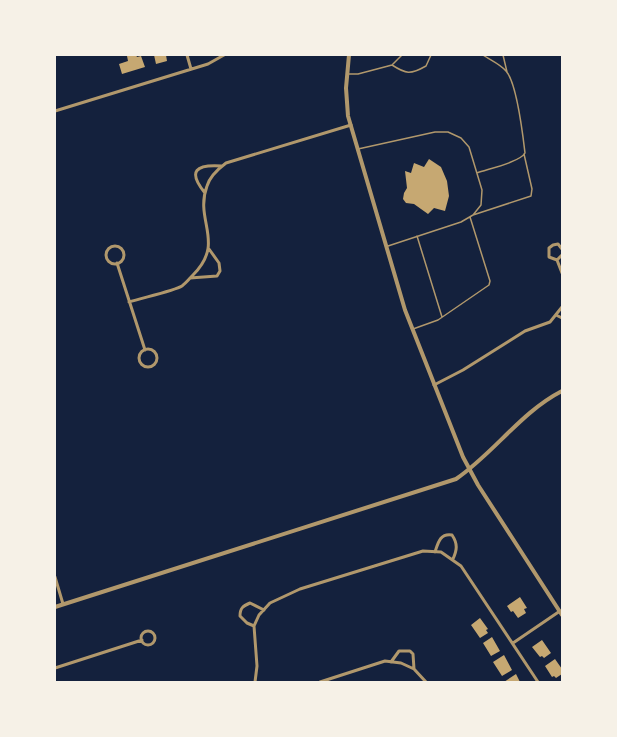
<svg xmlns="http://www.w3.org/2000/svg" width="617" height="737" font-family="Raleway,sans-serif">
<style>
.building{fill:#c6a872}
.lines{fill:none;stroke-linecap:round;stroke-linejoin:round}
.service{stroke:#b1986c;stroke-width:1.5}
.minor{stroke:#b1986c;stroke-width:3}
.tertiary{stroke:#b1986c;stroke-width:4}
</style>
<rect width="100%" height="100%" fill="#14213d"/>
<path class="building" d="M 136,55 L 137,57 L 141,56 L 145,67 L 122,74 L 119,64 L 128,61 L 127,56 Z
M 154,55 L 166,55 L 167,61 L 156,64 Z
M 429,159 L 441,167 L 447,181 L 449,196 L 445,211 L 434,208 L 428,214 L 414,204 L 406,203 L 403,199 L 404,193 L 407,188 L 405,171 L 411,173 L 414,163 L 424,167 Z
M 520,597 L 527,608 L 524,609 L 526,613 L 518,618 L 513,611 L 511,612 L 507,606 Z
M 480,618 L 488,629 L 486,630 L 488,633 L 480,638 L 471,625 Z
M 492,637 L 500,651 L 491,656 L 483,643 Z
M 542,640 L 551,653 L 544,658 L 542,656 L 540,657 L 532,647 Z
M 504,655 L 512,670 L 502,676 L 493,662 Z
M 555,659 L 562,669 L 562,674 L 556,678 L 554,676 L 552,677 L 545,666 Z
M 516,674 L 520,682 L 504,682 Z"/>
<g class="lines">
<path class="service" d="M 503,55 L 507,72
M 392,65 C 406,74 410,75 426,66 L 431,55
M 349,74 L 358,74 L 392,65 L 402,55
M 358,149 L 435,132 L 448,132 L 461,138 L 469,147 L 482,190 L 481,205 L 473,215 L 461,222 L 388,246
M 477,173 C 488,169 520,162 525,153 C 523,136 517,83 506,71 C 500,64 490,60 483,55
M 473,215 L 531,196 L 532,189 L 524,154
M 417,236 L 442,317
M 413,329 L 438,320 L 489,285 L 490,281 L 470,217"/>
<path class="minor" d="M 187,55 L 191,69
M 55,111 L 208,64 L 224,55
M 205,193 C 187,171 196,164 222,166
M106 255a9 9 0 1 1 18 0a9 9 0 1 1-18 0Z
M 557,260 L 549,257 L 549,248 L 553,245 L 558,244 L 562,249
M 557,260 L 562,273
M 557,260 L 562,255
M 117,263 L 145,350
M 190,278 L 217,276 L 220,271 L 219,263 L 209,249
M 129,302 C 141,298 174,291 182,286 C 186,283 190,278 193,275 C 226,242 194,221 207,186 C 210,176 218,169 226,163 L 351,125
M 556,315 L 562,318
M139 358a9 9 0 1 1 18 0a9 9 0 1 1-18 0Z
M 434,385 L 463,370 L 525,331 L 550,322 L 562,307
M 435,552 C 438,543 440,533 452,535 C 458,544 457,550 453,559
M 55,577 L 63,604
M 254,626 L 247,623 L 240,616 C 240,608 243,606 250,603 L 264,610
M141 638a7 7 0 1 1 14 0a7 7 0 1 1-14 0Z
M 513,643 L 560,611
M 391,662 L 399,651 L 410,651 L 413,654 L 414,669
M 55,668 L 142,640
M 255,682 L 257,666 L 254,626 L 259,615 L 270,603 L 300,589 L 423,551 L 441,552 L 461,566 L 538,682
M 320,682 L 385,661 L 401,663 L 414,669 L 426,682"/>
<path class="tertiary" d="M 349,55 L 346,88 L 348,116 L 405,310 L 463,457 L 478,485 L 562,615
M 55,607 L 456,479 C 494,453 521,412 562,391"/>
</g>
<rect width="617" height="737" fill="none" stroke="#f6f1e7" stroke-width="112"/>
</svg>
